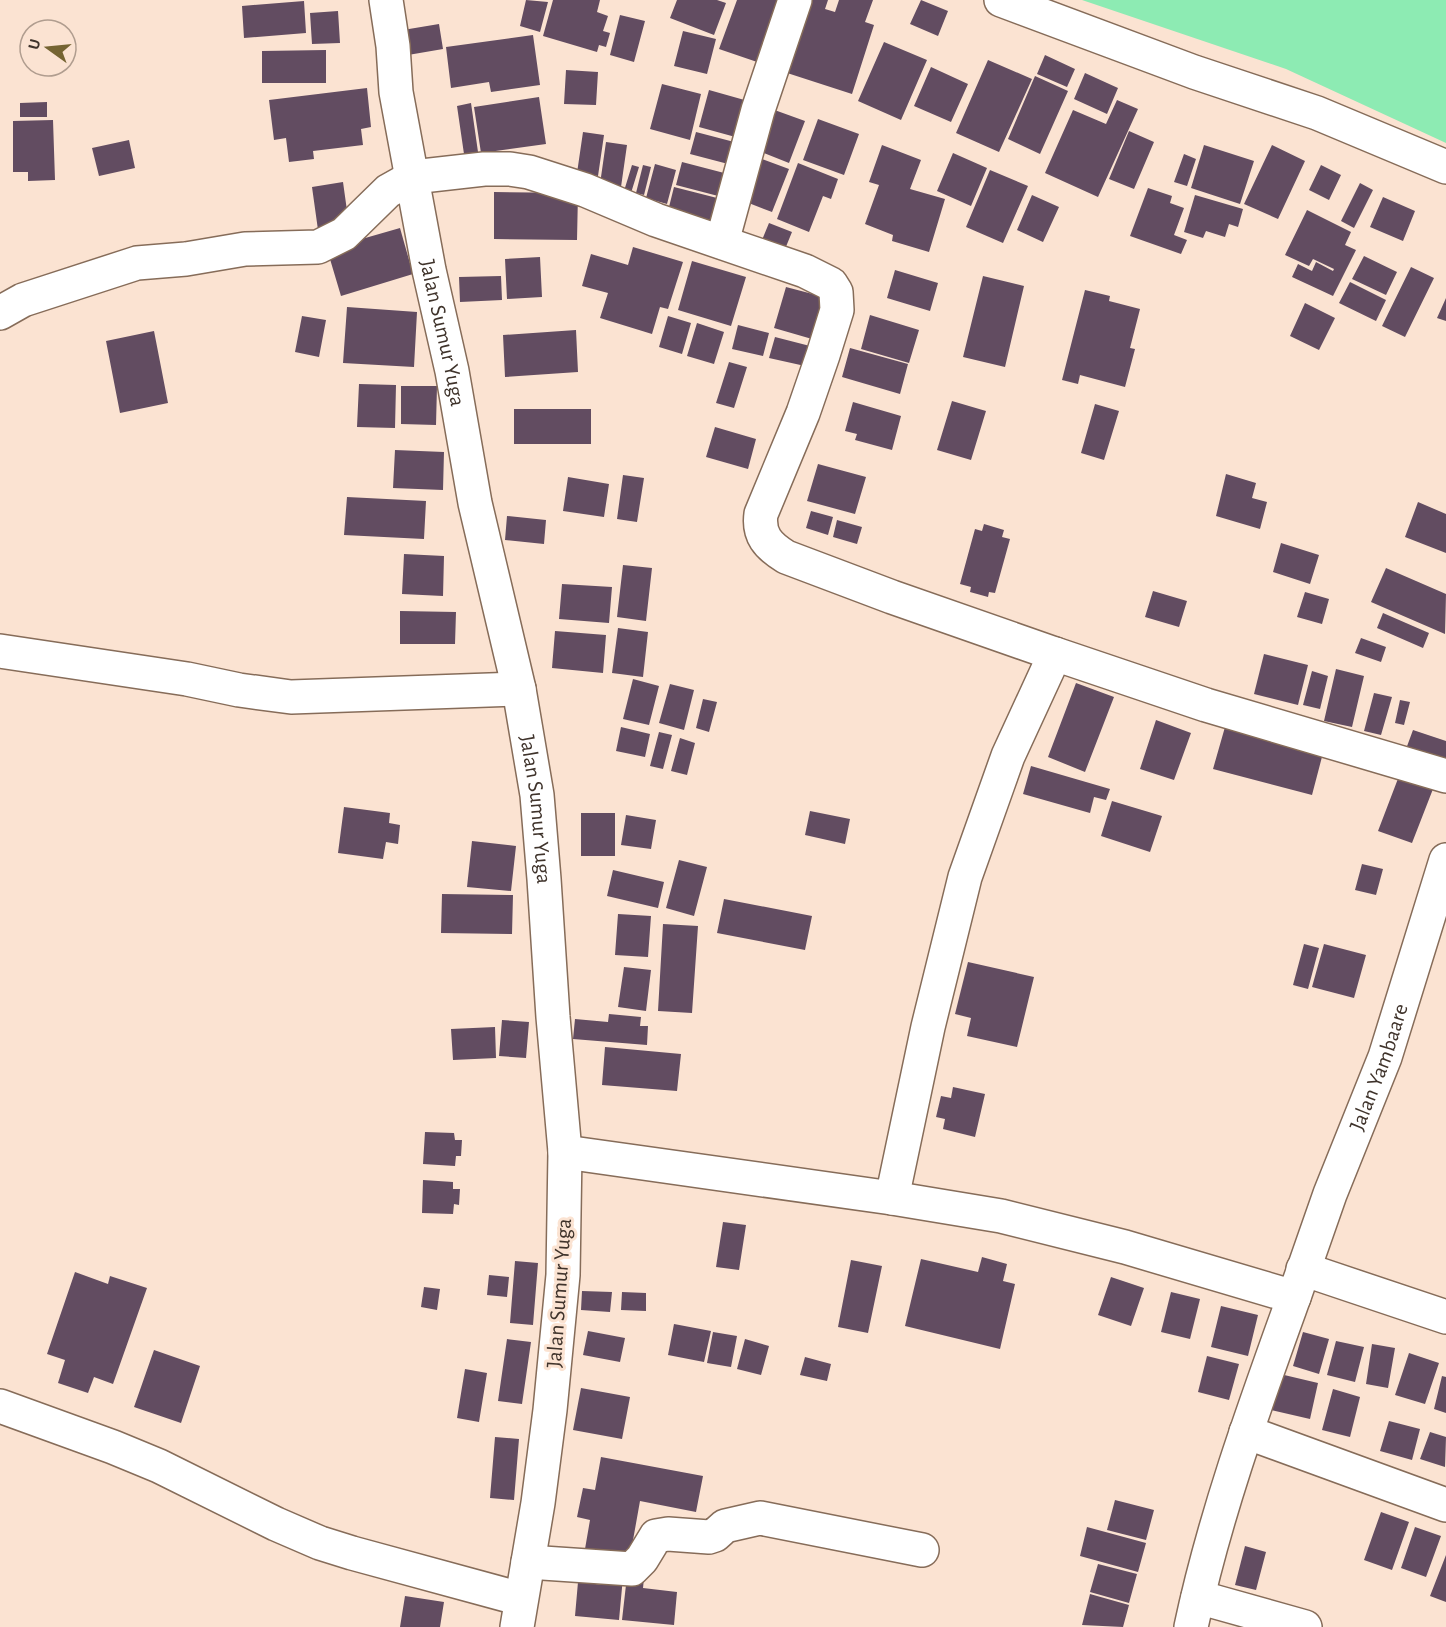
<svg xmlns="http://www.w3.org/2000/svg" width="1446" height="1627" font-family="'Alegreya Sans',sans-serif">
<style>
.green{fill:#8debb3}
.building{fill:#624c61}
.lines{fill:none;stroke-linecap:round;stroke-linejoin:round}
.minor-casing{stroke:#866c59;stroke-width:36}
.minor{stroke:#fff;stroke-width:33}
.labels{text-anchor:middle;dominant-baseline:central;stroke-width:6;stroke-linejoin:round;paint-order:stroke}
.street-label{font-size:22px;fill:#3f332b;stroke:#fbe3d2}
</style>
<rect width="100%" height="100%" fill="#fbe3d2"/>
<path class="green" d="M 1082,0 L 1446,0 L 1446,143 L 1286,69 Z"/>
<path class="building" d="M 526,0 L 548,2 L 540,32 L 520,26 Z
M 553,0 L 600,0 L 597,12 L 608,16 L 603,31 L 610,33 L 606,47 L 599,45 L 597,52 L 543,36 Z
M 677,0 L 717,0 L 726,3 L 714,35 L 670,18 Z
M 737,0 L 785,0 L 763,64 L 719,49 Z
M 804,0 L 828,0 L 825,9 L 835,12 L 839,0 L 873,0 L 865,22 L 874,25 L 852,94 L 781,71 Z
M 921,0 L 948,11 L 938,36 L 910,24 Z
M 304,1 L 306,33 L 244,38 L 242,6 Z
M 338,11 L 340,43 L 312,44 L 310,13 Z
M 620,15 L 645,21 L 634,62 L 610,55 Z
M 439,24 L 443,49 L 408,55 L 403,30 Z
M 683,31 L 716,39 L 707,74 L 674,66 Z
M 533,35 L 540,85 L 491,92 L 489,82 L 451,88 L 446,47 Z
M 884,42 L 927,60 L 901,120 L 858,101 Z
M 326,50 L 326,83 L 262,83 L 262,51 Z
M 1045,55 L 1075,69 L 1067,87 L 1037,74 Z
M 988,60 L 1032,79 L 999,152 L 956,133 Z
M 931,67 L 968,84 L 951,122 L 914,106 Z
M 566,70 L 598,72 L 596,105 L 564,104 Z
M 1085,73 L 1118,88 L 1107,114 L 1074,99 Z
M 1035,76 L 1068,91 L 1040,154 L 1008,139 Z
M 662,84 L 701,94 L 690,140 L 650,129 Z
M 367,88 L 371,127 L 361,129 L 363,145 L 313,151 L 314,159 L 289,162 L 286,138 L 274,140 L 269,100 Z
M 709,90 L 748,101 L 739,138 L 699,127 Z
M 539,97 L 546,144 L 481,153 L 474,107 Z
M 1117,100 L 1138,109 L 1098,197 L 1045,173 L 1073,110 L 1106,124 Z
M 47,102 L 47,117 L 20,117 L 20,103 Z
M 471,103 L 478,152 L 464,154 L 457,106 Z
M 769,108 L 805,121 L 789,163 L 754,149 Z
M 818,119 L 859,134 L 844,175 L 803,160 Z
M 53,120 L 55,180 L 28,181 L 28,172 L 13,172 L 13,121 Z
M 1129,131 L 1154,142 L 1134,189 L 1109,179 Z
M 583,132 L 604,135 L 598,176 L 577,173 Z
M 696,132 L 738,143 L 732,165 L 690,154 Z
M 129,140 L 135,168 L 99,176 L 92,148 Z
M 606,142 L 627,145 L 621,187 L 600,184 Z
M 882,145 L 921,160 L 910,189 L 945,199 L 929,252 L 892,241 L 893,235 L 865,224 L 879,185 L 869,182 Z
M 1204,145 L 1254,161 L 1240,204 L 1191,188 Z
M 1272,145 L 1305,161 L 1278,219 L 1244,204 Z
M 953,153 L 987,168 L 971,206 L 937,191 Z
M 1184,154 L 1196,159 L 1187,186 L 1174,182 Z
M 757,157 L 789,169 L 772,212 L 741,200 Z
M 682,162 L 728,174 L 722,197 L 676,185 Z
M 798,163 L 838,179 L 831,199 L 823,196 L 809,232 L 777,219 Z
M 655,164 L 676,170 L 667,204 L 646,198 Z
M 632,165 L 639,167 L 631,193 L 624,191 Z
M 643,165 L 651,167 L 644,195 L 636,193 Z
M 1321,165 L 1341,175 L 1329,200 L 1309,190 Z
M 990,170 L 1028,186 L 1003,243 L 966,227 Z
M 343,182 L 349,225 L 318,230 L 312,187 Z
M 1360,183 L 1373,190 L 1354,228 L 1341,221 Z
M 674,187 L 721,199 L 713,231 L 666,219 Z
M 1148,188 L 1172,196 L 1170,203 L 1184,208 L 1174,235 L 1187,240 L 1181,254 L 1130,236 Z
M 494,192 L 578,193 L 577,240 L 494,239 Z
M 1032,195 L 1059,207 L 1043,242 L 1017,230 Z
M 1195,195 L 1243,209 L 1238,227 L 1229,224 L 1225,237 L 1206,231 L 1203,238 L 1184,232 Z
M 1383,197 L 1415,211 L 1403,241 L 1370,227 Z
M 1307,210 L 1351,232 L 1345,245 L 1356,250 L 1333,296 L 1292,277 L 1298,264 L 1312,271 L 1316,262 L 1333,271 L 1334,269 L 1313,259 L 1309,266 L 1285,255 Z
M 769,223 L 792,232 L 783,254 L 760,245 Z
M 400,228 L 413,274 L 341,296 L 327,249 Z
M 633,247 L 683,262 L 668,309 L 660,307 L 652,334 L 600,318 L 608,293 L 582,286 L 591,254 L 628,265 Z
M 1364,256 L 1397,272 L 1386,295 L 1352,279 Z
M 540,257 L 542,297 L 507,299 L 505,259 Z
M 692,261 L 746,277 L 731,326 L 678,310 Z
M 1411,267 L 1434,278 L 1405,337 L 1382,326 Z
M 895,270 L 938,283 L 930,311 L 887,298 Z
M 501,276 L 502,300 L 460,302 L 459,277 Z
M 983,276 L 1024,286 L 1005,367 L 963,357 Z
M 1350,282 L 1386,300 L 1376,321 L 1339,303 Z
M 786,287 L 824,297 L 812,339 L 774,328 Z
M 1085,290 L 1110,296 L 1109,301 L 1140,309 L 1130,348 L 1135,349 L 1125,387 L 1080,375 L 1078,384 L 1062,380 Z
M 1446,298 L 1446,321 L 1437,318 Z
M 1305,303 L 1335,318 L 1319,350 L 1290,336 Z
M 347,307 L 417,312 L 414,367 L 343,363 Z
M 870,315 L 919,330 L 909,363 L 861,349 Z
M 302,316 L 326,320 L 319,357 L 295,352 Z
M 668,316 L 691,323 L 682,354 L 659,347 Z
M 697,323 L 724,332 L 714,364 L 687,356 Z
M 738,325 L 769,333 L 763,356 L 732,349 Z
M 576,330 L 578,372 L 505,377 L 503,335 Z
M 154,331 L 168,403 L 120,413 L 106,341 Z
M 775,337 L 810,346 L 805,366 L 769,358 Z
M 850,348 L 908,364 L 900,394 L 842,377 Z
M 729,362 L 747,367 L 734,408 L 716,403 Z
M 359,384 L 396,385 L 395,428 L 357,427 Z
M 401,386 L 437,386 L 436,425 L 401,424 Z
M 952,401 L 986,411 L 971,460 L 937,450 Z
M 853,402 L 901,416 L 892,450 L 855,440 L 857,434 L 845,431 Z
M 1095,404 L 1119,411 L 1104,460 L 1081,453 Z
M 514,409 L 591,409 L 591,444 L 514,444 Z
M 715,427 L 756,439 L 748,469 L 706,457 Z
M 395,450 L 444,452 L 443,490 L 393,488 Z
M 818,464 L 866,477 L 855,514 L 807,501 Z
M 1226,474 L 1256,483 L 1252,498 L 1267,502 L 1260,529 L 1216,516 Z
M 623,475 L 644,478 L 637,522 L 617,519 Z
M 568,477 L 609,484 L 604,517 L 563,511 Z
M 347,497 L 426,501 L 424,539 L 344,535 Z
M 1418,502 L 1446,514 L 1446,553 L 1405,537 Z
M 811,511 L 833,517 L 828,535 L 806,528 Z
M 507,516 L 546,520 L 544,544 L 505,540 Z
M 837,520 L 862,527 L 857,544 L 833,537 Z
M 984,524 L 1004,530 L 1002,537 L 1010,539 L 995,593 L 989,592 L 988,597 L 970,592 L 971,587 L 960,584 L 975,529 L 982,531 Z
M 1281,543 L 1319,555 L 1310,584 L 1273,572 Z
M 404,554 L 444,556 L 443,596 L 402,594 Z
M 623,565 L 652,568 L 646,621 L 617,617 Z
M 1386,568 L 1446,594 L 1445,634 L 1371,602 Z
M 562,584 L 612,587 L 609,623 L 559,619 Z
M 1153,591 L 1187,601 L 1179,627 L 1145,617 Z
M 1305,592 L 1329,599 L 1322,624 L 1297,617 Z
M 400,611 L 456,612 L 455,644 L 400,644 Z
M 1383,613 L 1429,633 L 1423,648 L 1377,628 Z
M 618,628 L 648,632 L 643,677 L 612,673 Z
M 555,631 L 606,635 L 603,673 L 552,668 Z
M 1361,638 L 1386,647 L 1381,662 L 1355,653 Z
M 1264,654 L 1308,665 L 1298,705 L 1254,694 Z
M 1336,669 L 1364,676 L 1352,727 L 1324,721 Z
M 1312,671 L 1328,676 L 1320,709 L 1303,705 Z
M 633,679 L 659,686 L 649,725 L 623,719 Z
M 1076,683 L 1114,697 L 1085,772 L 1048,757 Z
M 670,684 L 694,690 L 684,730 L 659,723 Z
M 1374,693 L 1392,697 L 1381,735 L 1364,731 Z
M 703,699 L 717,702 L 709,732 L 696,728 Z
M 1400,700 L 1410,702 L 1404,725 L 1395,723 Z
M 1156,720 L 1191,733 L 1174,780 L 1140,769 Z
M 621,727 L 650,734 L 645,757 L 616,751 Z
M 1225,727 L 1323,753 L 1312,795 L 1213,769 Z
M 1413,730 L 1446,741 L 1446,763 L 1406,749 Z
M 659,732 L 672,735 L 663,769 L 650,766 Z
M 680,738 L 695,743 L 687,775 L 671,771 Z
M 1031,766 L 1110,789 L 1106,800 L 1094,797 L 1090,813 L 1023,794 Z
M 1399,776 L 1433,789 L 1412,843 L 1378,831 Z
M 1112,801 L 1162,816 L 1150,852 L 1101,836 Z
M 344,807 L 390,813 L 389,823 L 400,825 L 398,844 L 386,842 L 383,859 L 338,853 Z
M 810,811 L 850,819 L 845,844 L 805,835 Z
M 581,813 L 615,813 L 615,856 L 581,856 Z
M 626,815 L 656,820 L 651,849 L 621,845 Z
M 472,841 L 516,846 L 511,891 L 467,887 Z
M 679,860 L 707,867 L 694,916 L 666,908 Z
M 1362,864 L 1383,869 L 1376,895 L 1355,890 Z
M 613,870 L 664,882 L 658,908 L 607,896 Z
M 442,894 L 513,895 L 512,934 L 441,933 Z
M 724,899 L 812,916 L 805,950 L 717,933 Z
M 618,914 L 651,916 L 648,957 L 615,955 Z
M 663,924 L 698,926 L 692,1013 L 658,1011 Z
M 1304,944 L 1319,948 L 1308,989 L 1293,985 Z
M 1324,944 L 1366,955 L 1354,998 L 1312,987 Z
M 968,962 L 1034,977 L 1017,1047 L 967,1036 L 971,1018 L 955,1014 Z
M 624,967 L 651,970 L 646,1011 L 618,1007 Z
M 609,1014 L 641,1017 L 640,1026 L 648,1026 L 647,1045 L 573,1039 L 575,1019 L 608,1022 Z
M 502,1020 L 529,1022 L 526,1058 L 499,1056 Z
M 495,1027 L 496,1058 L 453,1060 L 451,1029 Z
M 605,1047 L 681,1054 L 677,1091 L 602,1085 Z
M 953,1087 L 985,1094 L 975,1137 L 943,1129 L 945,1119 L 936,1117 L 941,1096 L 951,1098 Z
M 425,1132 L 454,1133 L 455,1140 L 462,1140 L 461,1156 L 456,1156 L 455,1166 L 423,1164 Z
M 423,1180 L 453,1182 L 453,1189 L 460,1189 L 459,1205 L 454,1204 L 453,1214 L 422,1213 Z
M 723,1222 L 746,1225 L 739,1270 L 716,1267 Z
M 982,1257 L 1007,1264 L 1003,1281 L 1015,1284 L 1000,1349 L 905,1326 L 921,1259 L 978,1272 Z
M 851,1260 L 882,1266 L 868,1333 L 838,1327 Z
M 515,1261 L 538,1263 L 533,1325 L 510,1323 Z
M 75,1272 L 108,1284 L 110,1276 L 147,1288 L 113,1384 L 94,1377 L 88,1393 L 58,1383 L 65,1360 L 47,1354 Z
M 489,1275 L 509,1277 L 507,1297 L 487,1295 Z
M 1111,1277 L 1144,1288 L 1131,1326 L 1098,1315 Z
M 424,1287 L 440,1289 L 437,1310 L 421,1307 Z
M 582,1291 L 612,1292 L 610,1312 L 581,1310 Z
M 622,1292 L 646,1293 L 646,1311 L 621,1310 Z
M 1171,1292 L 1200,1299 L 1190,1339 L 1161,1332 Z
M 1221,1306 L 1258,1315 L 1248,1356 L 1211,1347 Z
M 674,1324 L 711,1331 L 704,1362 L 668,1355 Z
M 588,1331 L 625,1338 L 620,1362 L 583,1355 Z
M 713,1332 L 737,1336 L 731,1367 L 707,1363 Z
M 1303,1332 L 1329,1339 L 1319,1374 L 1293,1366 Z
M 507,1339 L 531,1342 L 522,1404 L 498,1401 Z
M 745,1339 L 769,1346 L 761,1375 L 737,1369 Z
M 1336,1341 L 1364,1347 L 1355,1382 L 1327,1375 Z
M 1372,1344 L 1395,1348 L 1388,1388 L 1366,1384 Z
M 154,1350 L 200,1366 L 181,1423 L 134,1407 Z
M 1409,1353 L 1439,1363 L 1425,1404 L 1395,1395 Z
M 1207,1356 L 1239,1364 L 1229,1400 L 1198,1392 Z
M 805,1357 L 831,1364 L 827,1381 L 800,1375 Z
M 465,1369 L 487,1373 L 479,1422 L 457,1418 Z
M 1280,1374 L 1318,1383 L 1310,1419 L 1271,1410 Z
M 1442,1376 L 1446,1377 L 1446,1413 L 1434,1409 Z
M 581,1388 L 630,1397 L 622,1439 L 573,1430 Z
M 1333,1389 L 1360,1397 L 1350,1437 L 1322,1430 Z
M 1389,1421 L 1420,1429 L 1412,1460 L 1380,1451 Z
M 1430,1432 L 1446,1437 L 1445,1467 L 1420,1459 Z
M 495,1437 L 519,1439 L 514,1500 L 490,1498 Z
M 601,1457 L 703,1476 L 696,1512 L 640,1501 L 630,1557 L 585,1549 L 590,1520 L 577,1517 L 583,1488 L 595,1490 Z
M 1115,1500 L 1154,1510 L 1146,1540 L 1107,1530 Z
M 1381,1512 L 1409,1522 L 1392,1570 L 1364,1560 Z
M 1087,1527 L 1146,1543 L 1138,1572 L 1080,1556 Z
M 1415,1527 L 1441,1536 L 1426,1577 L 1401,1568 Z
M 1245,1546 L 1266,1552 L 1256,1590 L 1235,1585 Z
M 1446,1555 L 1446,1602 L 1430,1596 Z
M 1098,1564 L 1137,1574 L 1129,1603 L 1090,1592 Z
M 605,1575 L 623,1577 L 619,1620 L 575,1616 L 578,1582 L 604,1585 Z
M 627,1576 L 644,1578 L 643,1588 L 677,1592 L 674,1625 L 622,1620 Z
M 1090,1594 L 1129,1605 L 1123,1627 L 1082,1625 Z
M 405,1596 L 444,1602 L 440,1627 L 400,1627 Z"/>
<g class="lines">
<g class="minor-casing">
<g id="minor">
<path id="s1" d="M 386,0 L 393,46 L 396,92 L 429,270 L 452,371 L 475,503 L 519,689 L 537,795 L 544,879 L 553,1017 L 565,1152 L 563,1275 L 550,1410 L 538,1503 L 517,1627"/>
<path d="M 1001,0 L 1194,72 L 1317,113 L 1446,167"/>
<path d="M 722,242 L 758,110 L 795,0"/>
<path d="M 0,313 L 23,300 L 137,263 L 186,259 L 245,249 L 318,247 L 344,234 L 388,191 L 413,177 L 484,169 L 510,169 L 529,172 L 585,190 L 656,220 L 805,271 L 831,284 L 836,292 L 837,310 L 823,355 L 803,413 L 761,514 C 758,535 768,546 786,557 L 892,597 L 1055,654"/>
<path d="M 0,651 L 187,679 L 239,690 L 291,697 L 519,689"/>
<path id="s2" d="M 565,1152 L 892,1198 L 1001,1216 L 1125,1247 L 1294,1297 L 1330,1194 L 1385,1057 L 1446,860"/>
<path d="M 892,1198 L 928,1027 L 965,877 L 1008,756 L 1055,654 L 1206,705 L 1446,776"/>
<path d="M 1303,1269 L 1446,1317"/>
<path d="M 0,1406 L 113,1447 L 159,1466 L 276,1524 L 320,1543 L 352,1553 L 521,1599"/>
<path d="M 1246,1432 L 1446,1505"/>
<path d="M 528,1562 L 632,1569 L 642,1559 L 656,1536 L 668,1534 L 709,1537 L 715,1535 L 725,1526 L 760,1518 L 922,1550"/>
<path d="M 1198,1597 L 1305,1627"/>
<path d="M 1191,1627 C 1215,1514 1255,1405 1294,1297"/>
</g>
</g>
<use href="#minor" class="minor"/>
</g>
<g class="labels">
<g class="street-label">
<text stroke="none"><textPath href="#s1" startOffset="338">Jalan Sumur Yuga</textPath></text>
<text stroke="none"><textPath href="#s1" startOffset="824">Jalan Sumur Yuga</textPath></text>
<text stroke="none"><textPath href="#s2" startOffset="990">Jalan Yambaare</textPath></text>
<text transform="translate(559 1293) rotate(-86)">Jalan Sumur Yuga</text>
</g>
</g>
<g transform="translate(48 48) rotate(285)"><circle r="28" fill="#fbe3d2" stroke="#b09d8f" stroke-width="1.5"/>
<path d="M0-4.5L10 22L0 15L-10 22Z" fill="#756432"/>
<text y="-9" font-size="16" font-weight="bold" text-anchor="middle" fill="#3f332b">U</text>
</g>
</svg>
